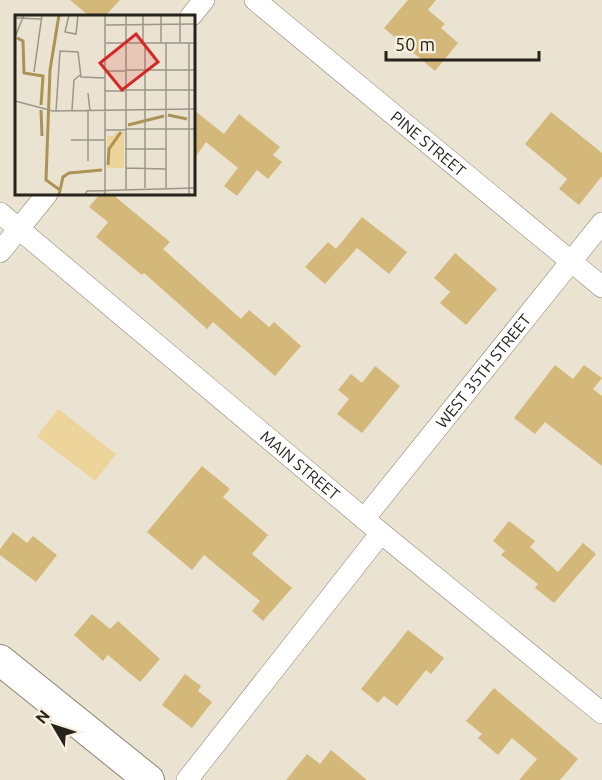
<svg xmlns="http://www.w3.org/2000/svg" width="602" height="780" font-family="Ubuntu,sans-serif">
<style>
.green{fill:#ecd49a}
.building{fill:#d3b87a}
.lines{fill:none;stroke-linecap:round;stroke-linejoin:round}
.street-casing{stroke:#8b8473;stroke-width:22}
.secondary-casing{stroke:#8b8473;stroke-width:32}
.street{stroke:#fff;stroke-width:21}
.secondary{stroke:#fff;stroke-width:30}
.labels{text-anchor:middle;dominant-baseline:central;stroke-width:6;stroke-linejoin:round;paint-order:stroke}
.street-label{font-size:16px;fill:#25231c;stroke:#f8f0de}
.inset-river{fill:none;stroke:#ac9255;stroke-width:3}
.inset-road{fill:none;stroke:#9c9689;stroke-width:1.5}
.view{fill:#d62828;fill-opacity:0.15;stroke:#d62828;stroke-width:3}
.inset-edge{fill:none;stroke:#25231c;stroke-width:3}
</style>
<rect width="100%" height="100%" fill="#ebe3d1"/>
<path class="green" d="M 58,409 L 116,454 L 95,481 L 37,436 Z"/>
<path class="building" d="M 70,0 L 120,0 L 105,16 L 89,16 Z
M 408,0 L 436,0 L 428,10 L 445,24 L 441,28 L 458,43 L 435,71 L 384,28 Z
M 194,110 L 224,134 L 239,114 L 280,147 L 273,155 L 282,162 L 268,179 L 257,170 L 237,196 L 224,186 L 238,168 L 206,142 L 194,159 Z
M 551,112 L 602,153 L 602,176 L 579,205 L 559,189 L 567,179 L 525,144 Z
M 100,194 L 112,194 L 170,242 L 163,249 L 241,319 L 249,310 L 269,327 L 274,322 L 301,346 L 275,376 L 213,322 L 207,329 L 144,273 L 142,275 L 96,237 L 108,222 L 89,207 Z
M 362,217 L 407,252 L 389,274 L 357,248 L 325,284 L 305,267 L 328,242 L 336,249 Z
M 455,253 L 497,289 L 466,325 L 440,303 L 450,292 L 434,278 Z
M 555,365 L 573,379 L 584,365 L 602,378 L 593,389 L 602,396 L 602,466 L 545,422 L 535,434 L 514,418 Z
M 375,366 L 400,386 L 362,433 L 337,414 L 349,399 L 338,390 L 351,374 L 362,383 Z
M 202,466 L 230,489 L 223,497 L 268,535 L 252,554 L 292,588 L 263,621 L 252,611 L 260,601 L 204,555 L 192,570 L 147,532 Z
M 509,521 L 535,541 L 530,547 L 558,572 L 583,543 L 596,554 L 554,603 L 535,588 L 538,584 L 501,555 L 505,551 L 493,541 Z
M 13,532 L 27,543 L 33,536 L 57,555 L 36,582 L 0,555 L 0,549 Z
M 92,614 L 110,629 L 118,621 L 160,659 L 140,682 L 108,655 L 103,661 L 74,635 Z
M 408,630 L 444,658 L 431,674 L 426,670 L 397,706 L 384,696 L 378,703 L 361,689 Z
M 185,674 L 201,686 L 198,691 L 212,702 L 192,728 L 162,705 Z
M 494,688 L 578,759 L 560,780 L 519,780 L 537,759 L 512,738 L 498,755 L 478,738 L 482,734 L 466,721 Z
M 331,750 L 367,780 L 286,780 L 307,754 L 320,764 Z"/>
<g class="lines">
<g class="street-casing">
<g id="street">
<path id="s1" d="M 255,0 L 602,287"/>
<path d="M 191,16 L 204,0"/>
<path id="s2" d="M 0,213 L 381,533 L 602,713"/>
<path d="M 0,252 L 47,194"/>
<path id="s3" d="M 364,519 L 602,223"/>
<path d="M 187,780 L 381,533"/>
</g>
</g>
<g class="secondary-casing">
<path id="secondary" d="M 0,660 L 149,780"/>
</g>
<use href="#street" class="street"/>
<use href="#secondary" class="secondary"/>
</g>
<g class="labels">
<g class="street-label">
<text stroke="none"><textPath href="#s1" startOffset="225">PINE STREET</textPath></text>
<text stroke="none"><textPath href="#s3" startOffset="190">WEST 35TH STREET</textPath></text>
<text stroke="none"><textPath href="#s2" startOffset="392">MAIN STREET</textPath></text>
</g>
</g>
<g transform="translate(15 15)">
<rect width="180" height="180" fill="#ebe3d1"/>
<path d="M 100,117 L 109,117 L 109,153 L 92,153 L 92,121 L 99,121 Z" fill="#ecd49a"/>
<path class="inset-river" d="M 44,0 L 35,55 L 31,165 L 45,175M 2,23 L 8,26 L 9,58 L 28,61 L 26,90M 26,95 L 27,121M 153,100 L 172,104M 113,110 L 149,101M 93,150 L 94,134 L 106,117M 44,180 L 48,162 L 54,158 L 87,155"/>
<path class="inset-road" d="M 54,0 L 50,17 L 61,19 L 63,0M 0,3 L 26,4M 91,10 L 180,9M 0,22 L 9,0M 91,28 L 180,28M 128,28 L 128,0M 146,28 L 146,0M 165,28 L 165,0M 0,54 L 0,86M 110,55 L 180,55M 91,56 L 110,56M 19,57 L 27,0M 110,75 L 180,75M 90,76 L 110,76M 73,78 L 75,96M 0,86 L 38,96 L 180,94M 57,95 L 59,65 L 65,60M 41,96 L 45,36 L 63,37 L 66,62 L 90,63M 110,114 L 180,114M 90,115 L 110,115M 56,125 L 90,125M 110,134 L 151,134M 73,146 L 73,96M 111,153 L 151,154M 130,173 L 130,28M 151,173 L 151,28M 111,174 L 111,0M 70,180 L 72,176 L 180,173M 90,180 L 90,0M 174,180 L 174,28"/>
<path class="view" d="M 121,19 L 143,47 L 107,75 L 85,48 Z"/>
<rect width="180" height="180" class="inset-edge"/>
</g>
<g transform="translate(54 726) rotate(309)" stroke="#f8f0de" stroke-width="4.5" paint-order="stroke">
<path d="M0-4.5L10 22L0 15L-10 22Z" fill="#25231c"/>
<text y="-9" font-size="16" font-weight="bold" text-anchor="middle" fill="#25231c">N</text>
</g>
<path d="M386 51v9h153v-9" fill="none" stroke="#25231c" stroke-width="3"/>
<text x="395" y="51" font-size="18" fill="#25231c" stroke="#f8f0de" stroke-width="4.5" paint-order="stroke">50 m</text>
</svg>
